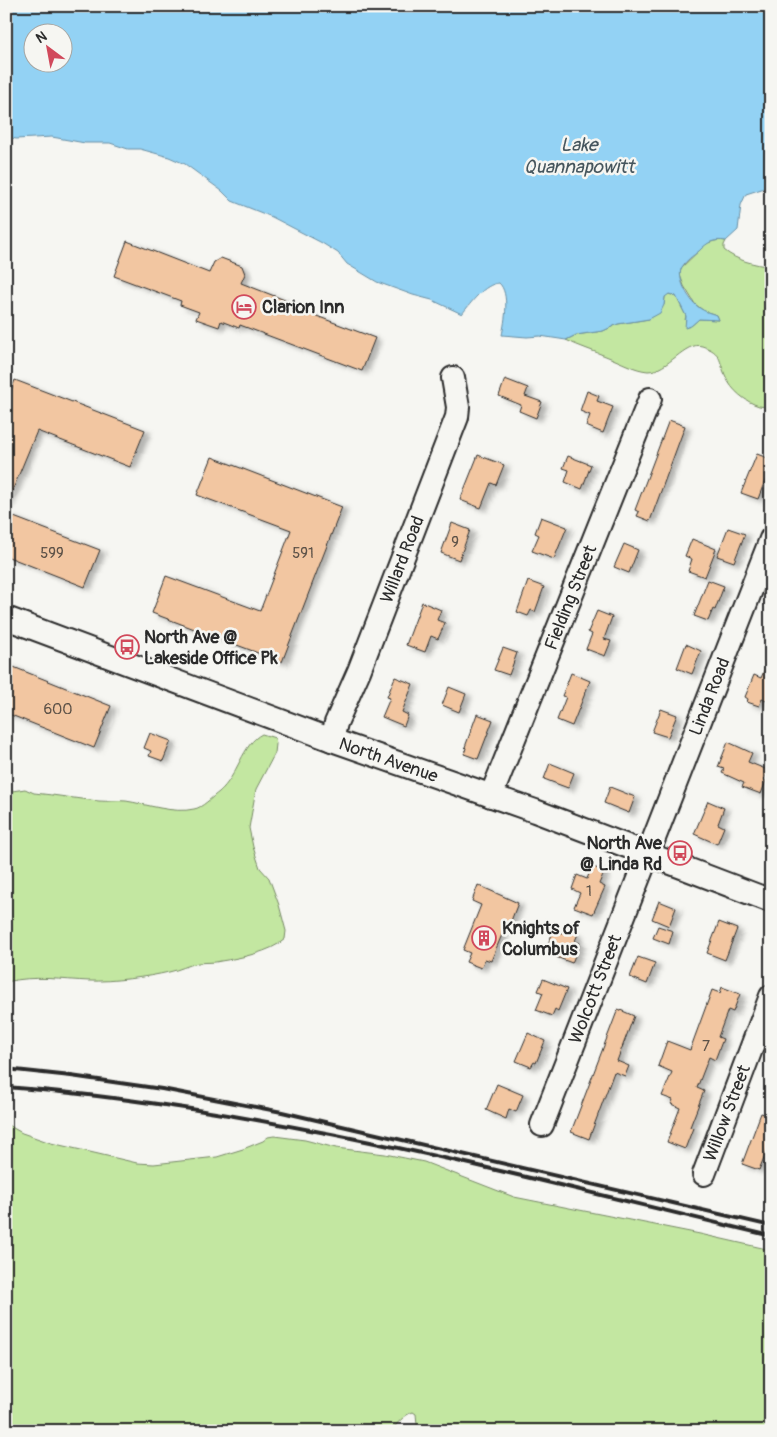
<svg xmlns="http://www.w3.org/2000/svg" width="777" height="1437" font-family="Pangolin,sans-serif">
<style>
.green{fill:#c3e7a1;stroke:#778966}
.water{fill:#93d2f4;stroke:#698fa4;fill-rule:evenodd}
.building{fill:#f2c6a1;stroke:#2b2b2b;filter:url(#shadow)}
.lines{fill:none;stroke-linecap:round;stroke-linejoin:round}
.minor-casing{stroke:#2b2b2b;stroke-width:26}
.minor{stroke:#f6f6f2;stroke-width:22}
.rail{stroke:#2b2b2b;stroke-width:4}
.labels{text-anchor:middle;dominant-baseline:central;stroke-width:5;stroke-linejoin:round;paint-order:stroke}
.number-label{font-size:15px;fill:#5d5248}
.poi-label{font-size:18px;font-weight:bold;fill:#2b2b2b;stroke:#f6f6f2;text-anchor:start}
.street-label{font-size:18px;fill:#2b2b2b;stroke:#f6f6f2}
.water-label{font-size:19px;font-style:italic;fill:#45555d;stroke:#f6f6f2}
</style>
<defs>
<filter id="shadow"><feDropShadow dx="5.5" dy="3" stdDeviation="2.5" flood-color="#0004"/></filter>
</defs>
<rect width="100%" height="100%" fill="#f6f6f2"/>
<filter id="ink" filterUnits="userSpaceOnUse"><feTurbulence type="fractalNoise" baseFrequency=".02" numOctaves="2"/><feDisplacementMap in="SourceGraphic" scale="10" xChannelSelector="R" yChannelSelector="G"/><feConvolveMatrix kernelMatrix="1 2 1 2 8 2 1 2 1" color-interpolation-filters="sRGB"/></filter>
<g filter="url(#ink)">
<path class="green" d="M 719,240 L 726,241 L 724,245 L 724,250 C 737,261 754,264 771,267 L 771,407 C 767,406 763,407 759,406 C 746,402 731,390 726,377 C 718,360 723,353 702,346 C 685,341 668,371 648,371 C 635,370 621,362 608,357 C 594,351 580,347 566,340 L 576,335 L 603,331 L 618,324 L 649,319 L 664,305 L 665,297 L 668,294 L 676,296 L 686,316 L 685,320 L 691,326 L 699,319 L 719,320 L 717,315 L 704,311 L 695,304 L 684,286 L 680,275 L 681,268 L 707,243 Z
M 262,734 L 275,738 L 276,744 L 275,753 L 256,789 L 249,828 L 253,847 L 260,868 L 269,878 L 279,905 L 286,931 L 285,939 C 271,952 240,958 221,961 C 214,963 206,962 198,963 C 188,965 179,970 169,972 C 148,977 111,982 90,981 C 61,980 35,975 6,982 L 6,792 L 25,789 L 34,793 C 56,795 77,799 99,801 C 108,802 117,800 126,801 C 146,804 174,814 194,809 C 202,808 212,797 219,792 C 238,776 242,744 262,734 Z
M 6,1124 L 22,1133 L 51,1143 L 137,1163 L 154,1164 L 217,1157 L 243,1149 L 263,1141 L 268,1137 L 274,1136 L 305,1140 L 336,1148 L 385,1154 L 424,1162 L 514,1197 L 700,1234 L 771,1250 L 771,1431 L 415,1431 L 417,1424 L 416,1414 L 413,1412 C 404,1415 397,1423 392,1431 L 6,1431 Z"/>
<path class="water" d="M 6,6 L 771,6 L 771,186 L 746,194 L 741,205 L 738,230 L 726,241 C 713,239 708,242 699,251 C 693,256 686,260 682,267 C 676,277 688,298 696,305 C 702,311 710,313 717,315 L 719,320 L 699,319 L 691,326 L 685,328 L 686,316 L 676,296 L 669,294 L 665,297 L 664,305 L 660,313 L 649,319 L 618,324 L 603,331 L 576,335 L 566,340 L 540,336 L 527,337 L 502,335 C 505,321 510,293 499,283 C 484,284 471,303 462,314 L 432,300 L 413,295 L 377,282 L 347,264 L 338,253 L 322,243 L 272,217 L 232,201 L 222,191 L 185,164 L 169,157 L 140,149 L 128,149 L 110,143 L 85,143 L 52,137 L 16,139 L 8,137 L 6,134 ZM 32,32 L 62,32 L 62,62 L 32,62 Z"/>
<path class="building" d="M 127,241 L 209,273 L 214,262 L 221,258 L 242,266 L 245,274 L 241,283 L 308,309 L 306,312 L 375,338 L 362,371 L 240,325 L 239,328 L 221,321 L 219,327 L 196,319 L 199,312 L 180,305 L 181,301 L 114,276 Z
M 505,379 L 528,388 L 525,396 L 542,402 L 536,418 L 519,411 L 521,405 L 499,396 Z
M 15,380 L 145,430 L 130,467 L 37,431 L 6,506 L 6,403 Z
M 587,391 L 599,396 L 597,401 L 613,407 L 603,433 L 586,426 L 590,415 L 580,411 Z
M 669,420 L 685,426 L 650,521 L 637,516 L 639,512 L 635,510 Z
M 757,454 L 770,459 L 765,472 L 768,473 L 758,499 L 741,493 Z
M 478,455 L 504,465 L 496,485 L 491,483 L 481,508 L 460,500 Z
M 568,456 L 591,465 L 582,489 L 565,482 L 569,470 L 563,468 Z
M 212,457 L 342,507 L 282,662 L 152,613 L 166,576 L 260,611 L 291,530 L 197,495 Z
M 6,514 L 100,550 L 85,587 L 6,556 Z
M 541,517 L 567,527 L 554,559 L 532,551 L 539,535 L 535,533 Z
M 452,523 L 470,530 L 459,560 L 441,553 Z
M 728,528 L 745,534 L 734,562 L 717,556 Z
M 692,539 L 716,549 L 705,577 L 688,571 L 692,559 L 685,556 Z
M 624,544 L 638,550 L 629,573 L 614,567 Z
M 708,580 L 724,586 L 715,610 L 713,609 L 708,621 L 694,616 Z
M 528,581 L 544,587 L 535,612 L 531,610 L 528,616 L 517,612 Z
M 422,602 L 441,610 L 437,620 L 445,623 L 438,639 L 431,636 L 425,652 L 406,645 Z
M 597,611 L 612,617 L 604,639 L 611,641 L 605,656 L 586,649 L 592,634 L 588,632 Z
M 686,644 L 701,651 L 692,674 L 677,668 Z
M 503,648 L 517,653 L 509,675 L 494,670 Z
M 771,655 L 771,703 L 762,699 L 759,706 L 747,702 L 748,699 L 745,697 L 754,675 L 761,678 Z
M 6,664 L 111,706 L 94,748 L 6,713 Z
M 571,673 L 590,681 L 572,726 L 557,720 L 566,697 L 562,696 Z
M 395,677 L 413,684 L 402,712 L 408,715 L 404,726 L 382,717 L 390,698 L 387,697 Z
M 449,687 L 466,694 L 459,712 L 442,705 Z
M 661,709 L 677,715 L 668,737 L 652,732 Z
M 477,714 L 493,720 L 478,759 L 464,754 L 466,748 L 465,747 Z
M 150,733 L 171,741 L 163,761 L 149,756 L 151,751 L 144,748 Z
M 728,742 L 752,753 L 748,762 L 768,770 L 764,780 L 766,781 L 761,794 L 742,787 L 744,783 L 722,773 L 724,769 L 718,767 Z
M 550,763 L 574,773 L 568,788 L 544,779 Z
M 610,787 L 635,797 L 629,813 L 604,803 Z
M 708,801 L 724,808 L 718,824 L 724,827 L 717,844 L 694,834 Z
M 592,866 L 604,872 L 599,884 L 605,887 L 593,914 L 574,907 L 580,893 L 572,889 L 577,875 L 587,879 Z
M 478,885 L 518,903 L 509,926 L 506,925 L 491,961 L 485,959 L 481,968 L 466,962 L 470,953 L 463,950 L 481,905 L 472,901 Z
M 659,901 L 676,908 L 669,926 L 652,919 Z
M 719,922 L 737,929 L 725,960 L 707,953 Z
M 658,926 L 673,931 L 669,944 L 653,938 Z
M 564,929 L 578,934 L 575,941 L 580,943 L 572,963 L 556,957 L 559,950 L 547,946 L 554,930 L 562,933 Z
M 638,957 L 655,963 L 647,984 L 630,977 Z
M 543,979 L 567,989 L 558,1011 L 555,1009 L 552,1016 L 536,1010 L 543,993 L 538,991 Z
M 722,987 L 740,994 L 733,1012 L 728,1010 L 718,1037 L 723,1039 L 715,1060 L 709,1057 L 697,1088 L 704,1091 L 690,1127 L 693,1128 L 685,1149 L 667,1142 L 680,1108 L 671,1104 L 673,1100 L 662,1096 L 672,1072 L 658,1066 L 667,1041 L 690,1050 L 712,990 L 720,993 Z
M 618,1009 L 634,1016 L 617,1061 L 629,1066 L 625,1076 L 614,1072 L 589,1139 L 571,1132 Z
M 528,1033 L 545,1041 L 536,1063 L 534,1062 L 531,1067 L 516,1061 Z
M 497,1084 L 523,1095 L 516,1112 L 509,1109 L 506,1119 L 486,1110 Z
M 761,1113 L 771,1116 L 771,1140 L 759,1170 L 742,1164 Z"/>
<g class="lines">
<g class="minor-casing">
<g id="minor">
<path id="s1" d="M 6,618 L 332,740 L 535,811 L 771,901"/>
<path id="s2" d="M 332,740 L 336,723 L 359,671 L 457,417 L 458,407 L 453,378"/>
<path id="s3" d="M 491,796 L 650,399"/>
<path id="s4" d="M 542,1125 L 771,539"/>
<path id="s5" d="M 704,1174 L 771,996"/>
</g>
</g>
<use href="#minor" class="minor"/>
<path class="rail" d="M 6,1069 L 71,1076 L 162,1089 L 282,1112 L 771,1226
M 6,1087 C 266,1107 518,1176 771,1236"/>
</g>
</g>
<defs>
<g id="hotel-ring" transform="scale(1.25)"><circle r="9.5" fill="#f6f6f2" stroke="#d1495b" stroke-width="1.5"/><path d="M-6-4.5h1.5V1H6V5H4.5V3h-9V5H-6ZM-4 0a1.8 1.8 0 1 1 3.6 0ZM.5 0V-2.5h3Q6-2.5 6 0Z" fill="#d1495b"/></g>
<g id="bus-ring" transform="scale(1.25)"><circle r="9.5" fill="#f6f6f2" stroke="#d1495b" stroke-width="1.5"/><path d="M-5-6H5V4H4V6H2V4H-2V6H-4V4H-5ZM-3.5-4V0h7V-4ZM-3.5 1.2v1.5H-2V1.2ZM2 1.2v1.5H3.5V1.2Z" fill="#d1495b"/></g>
<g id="building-ring" transform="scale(1.25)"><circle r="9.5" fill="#f6f6f2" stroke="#d1495b" stroke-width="1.5"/><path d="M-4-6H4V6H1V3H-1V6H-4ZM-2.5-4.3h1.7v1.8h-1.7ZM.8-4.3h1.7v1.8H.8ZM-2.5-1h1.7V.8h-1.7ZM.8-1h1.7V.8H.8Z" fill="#d1495b"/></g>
</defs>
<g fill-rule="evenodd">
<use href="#hotel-ring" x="244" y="307"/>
<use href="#bus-ring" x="127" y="647"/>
<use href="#bus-ring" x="680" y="853"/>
<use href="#building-ring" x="484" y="938"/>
</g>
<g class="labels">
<g class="number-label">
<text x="455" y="542">9</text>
<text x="52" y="553">599</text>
<text x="303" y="553">591</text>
<text x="58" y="709">600</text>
<text x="589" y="891">1</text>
<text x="706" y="1046">7</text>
</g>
<g class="poi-label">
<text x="262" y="307">Clarion Inn</text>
<text x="144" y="637">North Ave @<tspan x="144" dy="21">Lakeside Office Pk</tspan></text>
<text x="662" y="843" text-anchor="end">North Ave<tspan x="662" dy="21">@ Linda Rd</tspan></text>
<text x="502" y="928">Knights of<tspan x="502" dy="21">Columbus</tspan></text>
</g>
<g class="street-label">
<text stroke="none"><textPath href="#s2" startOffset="194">Willard Road</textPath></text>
<text stroke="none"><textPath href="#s3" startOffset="214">Fielding Street</textPath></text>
<text stroke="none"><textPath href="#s4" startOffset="460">Linda Road</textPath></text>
<text stroke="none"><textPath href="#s1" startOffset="408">North Avenue</textPath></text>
<text stroke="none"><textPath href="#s4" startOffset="146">Wolcott Street</textPath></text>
<text stroke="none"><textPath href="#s5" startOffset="65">Willow Street</textPath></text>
</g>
<g class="water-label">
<text x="579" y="145">Lake<tspan x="579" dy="22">Quannapowitt</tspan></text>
</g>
</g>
<rect width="777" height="1437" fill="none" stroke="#f6f6f2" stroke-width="25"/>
<rect x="12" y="12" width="752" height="1412" fill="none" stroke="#2b2b2b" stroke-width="2" filter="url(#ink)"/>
<g transform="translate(48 48) rotate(328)"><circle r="24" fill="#f6f6f2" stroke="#a5a5a2"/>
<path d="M0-4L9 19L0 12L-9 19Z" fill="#d1495b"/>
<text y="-8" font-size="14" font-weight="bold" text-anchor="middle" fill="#2b2b2b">N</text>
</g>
</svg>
